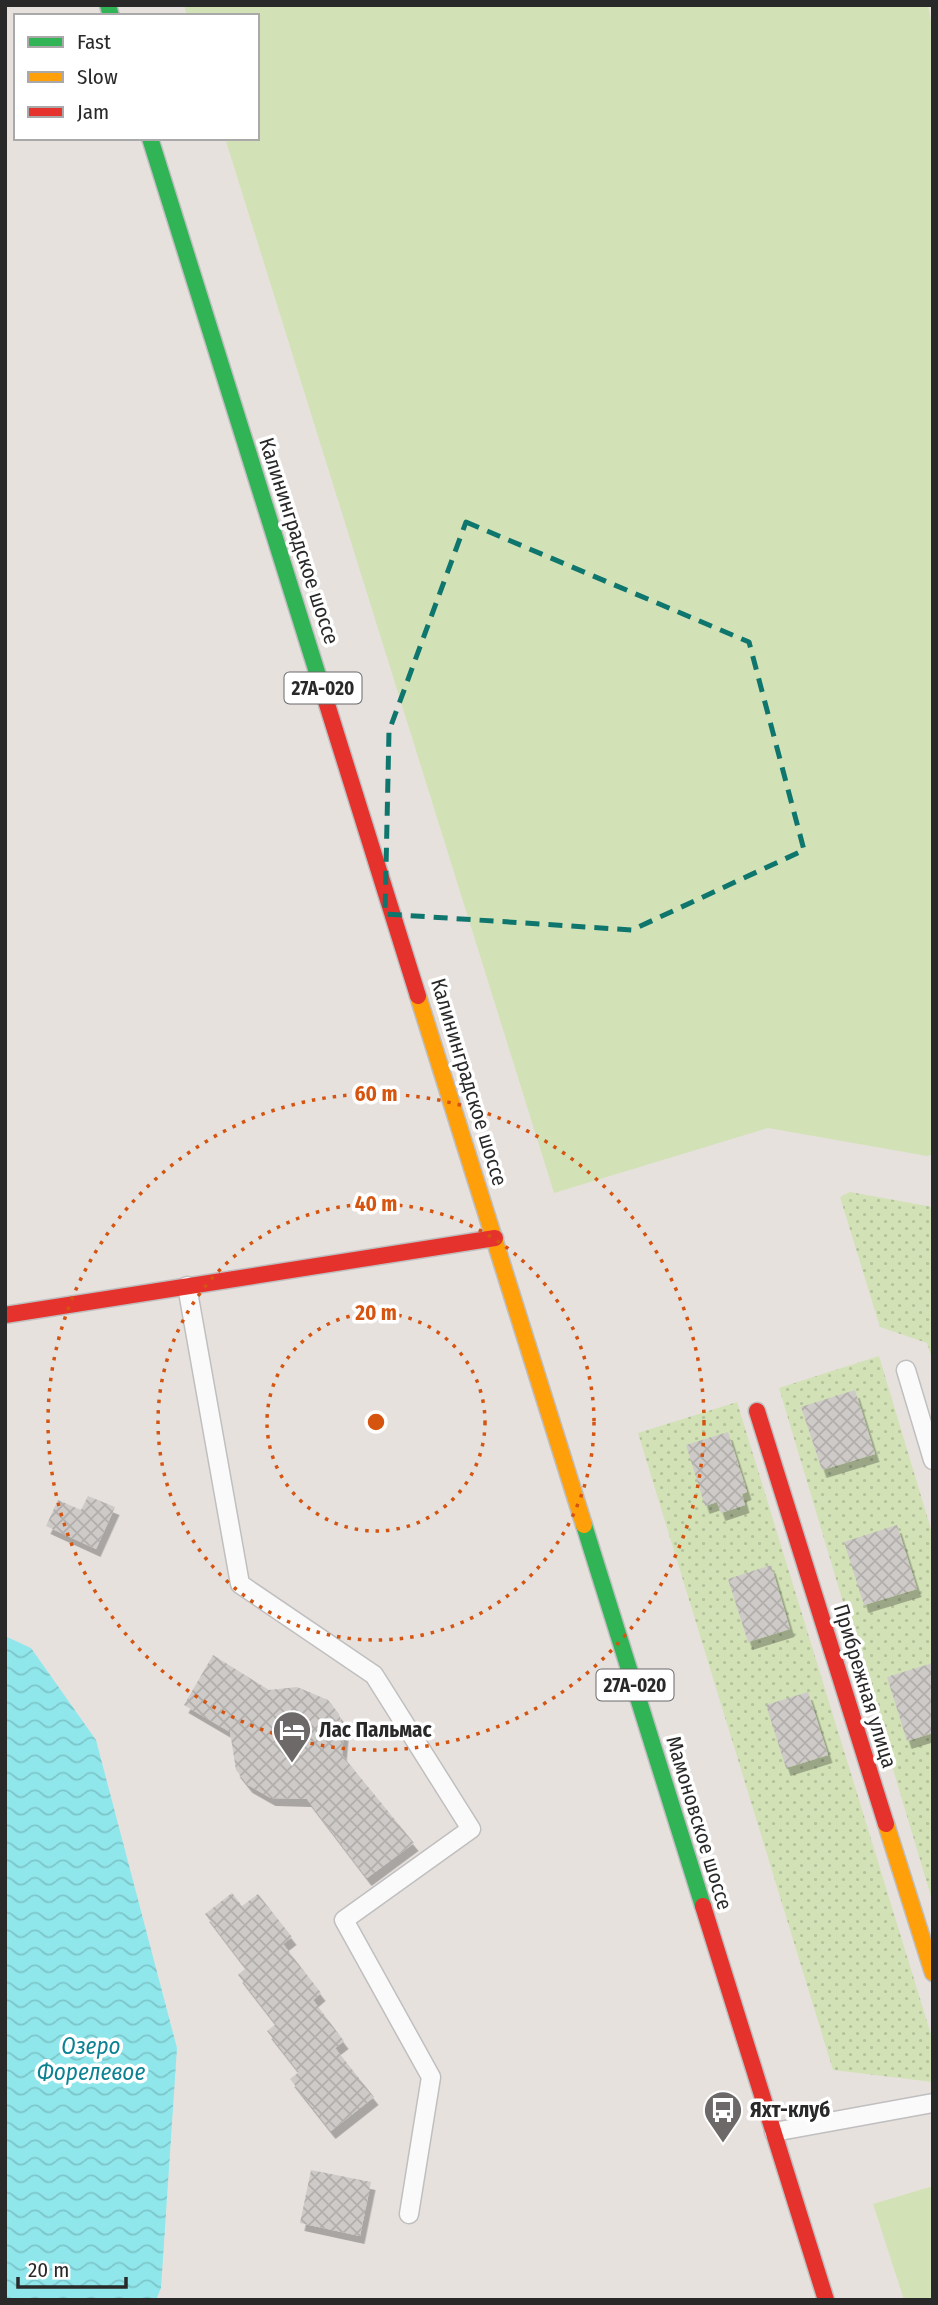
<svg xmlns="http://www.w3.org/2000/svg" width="938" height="2305" font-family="'Fira Sans Condensed',sans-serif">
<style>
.grass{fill:#d2e2b6}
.garden{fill:url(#garden-dots)}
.water{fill:url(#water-waves)}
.building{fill:url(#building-cross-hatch);filter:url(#shadow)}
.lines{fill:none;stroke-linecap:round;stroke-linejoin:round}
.lane-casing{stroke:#c0bfc0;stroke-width:21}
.fast-casing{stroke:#c0bfc0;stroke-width:19}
.slow-casing{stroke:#c0bfc0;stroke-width:19}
.jam-casing{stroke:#c0bfc0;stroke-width:19}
.lane{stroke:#fbfafa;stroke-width:18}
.fast{stroke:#30b455;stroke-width:16}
.slow{stroke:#ff9f0a;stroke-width:16}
.jam{stroke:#e5322d;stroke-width:16}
.marked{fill:none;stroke:#0f766e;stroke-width:5;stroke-dasharray:14 9;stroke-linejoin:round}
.ring{fill:none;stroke:#d5540f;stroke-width:3.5;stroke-dasharray:3.5 7}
.labels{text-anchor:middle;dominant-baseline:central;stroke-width:7;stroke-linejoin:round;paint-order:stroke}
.shield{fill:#fff;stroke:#696969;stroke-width:2}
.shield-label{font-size:19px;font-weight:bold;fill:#292929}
.street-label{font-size:21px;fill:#292929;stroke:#fff}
.poi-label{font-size:21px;font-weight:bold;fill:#292929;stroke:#fff;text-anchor:start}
.water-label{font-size:23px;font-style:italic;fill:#0b8293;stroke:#fff}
.centre{fill:#d5540f;stroke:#fff;stroke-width:3.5}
.ring-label{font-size:21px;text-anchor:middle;font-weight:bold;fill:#d5540f;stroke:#fff;stroke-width:7;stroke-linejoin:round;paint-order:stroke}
</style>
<defs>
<pattern id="garden-dots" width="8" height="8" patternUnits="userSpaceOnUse" patternTransform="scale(1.75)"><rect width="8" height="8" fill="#d2e2b6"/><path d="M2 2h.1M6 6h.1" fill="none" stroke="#b4c29c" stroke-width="1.8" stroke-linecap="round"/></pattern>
<pattern id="water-waves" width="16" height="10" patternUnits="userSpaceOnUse" patternTransform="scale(1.75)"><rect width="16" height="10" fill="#90e7eb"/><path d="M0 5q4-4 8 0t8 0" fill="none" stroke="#7cc6ca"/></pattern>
<pattern id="building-cross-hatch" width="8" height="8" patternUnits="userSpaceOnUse" patternTransform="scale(1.75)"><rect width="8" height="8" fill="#cecac8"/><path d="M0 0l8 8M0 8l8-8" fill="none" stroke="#b1aeac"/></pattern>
<filter id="shadow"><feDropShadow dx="4.5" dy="8" stdDeviation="0" flood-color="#0004"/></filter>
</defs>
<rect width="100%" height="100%" fill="#e7e1de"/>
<path class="grass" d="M 184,5 L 928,5 L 933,30 L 933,1154 L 927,1156 L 768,1128 L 554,1193 L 225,138 L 257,138 L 257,16 L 187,16 Z
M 933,2186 L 933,2300 L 904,2300 L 873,2204 Z"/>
<path class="garden" d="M 850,1192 L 933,1207 L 933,1362 L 927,1343 L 880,1327 L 840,1197 Z
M 879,1356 L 933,1536 L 933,1903 L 779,1388 Z
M 737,1402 L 933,2041 L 933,2082 L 833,2070 L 638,1433 Z"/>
<path class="water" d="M 5,1636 L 31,1648 L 96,1740 L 177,2048 L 161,2288 L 156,2300 L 5,2300 Z"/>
<path class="building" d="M 855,1390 L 875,1454 L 822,1470 L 801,1407 Z
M 728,1432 L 747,1492 L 742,1494 L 745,1505 L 721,1513 L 717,1502 L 705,1506 L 686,1445 Z
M 88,1496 L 115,1507 L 96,1549 L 46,1526 L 58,1500 L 81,1510 Z
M 897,1525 L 917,1589 L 864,1605 L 844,1542 Z
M 771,1565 L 790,1629 L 748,1642 L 728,1579 Z
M 213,1655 L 269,1690 L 297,1687 L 328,1700 L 339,1714 L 344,1732 L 342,1755 L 414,1843 L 367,1878 L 307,1799 L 271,1798 L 248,1785 L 236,1770 L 230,1732 L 184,1705 Z
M 933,1663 L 933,1733 L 907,1741 L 887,1677 Z
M 808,1692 L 828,1755 L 786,1768 L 766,1705 Z
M 232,1893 L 242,1906 L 258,1894 L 292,1937 L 283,1944 L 321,1993 L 313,2000 L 344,2041 L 335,2048 L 374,2097 L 331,2131 L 290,2079 L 299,2072 L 267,2031 L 276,2024 L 238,1975 L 246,1968 L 205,1914 Z
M 311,2170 L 371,2182 L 360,2236 L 300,2223 Z"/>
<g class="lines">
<g class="lane-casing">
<path id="lane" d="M 187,1286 L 240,1584 L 374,1675 L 471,1829 L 344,1920 L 431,2077 L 409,2214
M 906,1370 L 933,1460
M 774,2132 L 933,2103"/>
</g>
<g class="fast-casing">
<path id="fast" d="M 108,5 L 111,16
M 150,138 L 321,685
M 584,1525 L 703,1906"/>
</g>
<g class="slow-casing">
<path id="slow" d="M 418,996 L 584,1525
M 886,1824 L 933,1973"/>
</g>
<g class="jam-casing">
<path id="jam" d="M 321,685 L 418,996
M 5,1315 L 495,1238
M 757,1411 L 886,1824
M 703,1906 L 826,2300"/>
</g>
<use href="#lane" class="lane"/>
<use href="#fast" class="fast"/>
<use href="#slow" class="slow"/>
<use href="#jam" class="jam"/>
</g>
<path class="marked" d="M 466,522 L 749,642 L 804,850 L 632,930 L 385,914 L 389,731 Z"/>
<g class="ring">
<circle cx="376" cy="1422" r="109"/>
<circle cx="376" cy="1422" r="218"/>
<circle cx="376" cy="1422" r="328"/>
</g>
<defs>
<g id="hotel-pin" transform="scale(2.0125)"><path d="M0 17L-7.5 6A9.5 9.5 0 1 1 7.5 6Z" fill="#6c6968" stroke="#fff"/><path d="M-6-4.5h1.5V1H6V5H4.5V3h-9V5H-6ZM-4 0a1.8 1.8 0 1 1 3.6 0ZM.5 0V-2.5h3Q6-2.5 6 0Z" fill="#fff"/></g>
<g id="bus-pin" transform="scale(2.0125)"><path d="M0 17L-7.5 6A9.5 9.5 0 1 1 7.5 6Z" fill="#6c6968" stroke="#fff"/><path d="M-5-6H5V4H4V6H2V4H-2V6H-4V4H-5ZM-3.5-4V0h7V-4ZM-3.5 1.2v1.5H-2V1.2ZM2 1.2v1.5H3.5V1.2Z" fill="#fff"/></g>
</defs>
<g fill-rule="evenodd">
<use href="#hotel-pin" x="292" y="1730"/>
<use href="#bus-pin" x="723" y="2110"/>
</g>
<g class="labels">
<g class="shield">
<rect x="284.5" y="672.5" width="77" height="31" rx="5"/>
<rect x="596.5" y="1669.5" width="77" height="31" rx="5"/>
</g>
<g class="shield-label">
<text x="323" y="688">27А-020</text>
<text x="635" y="1685">27А-020</text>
</g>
<g class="street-label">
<text transform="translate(299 541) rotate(72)">Калининградское шоссе</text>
<text transform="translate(469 1082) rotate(73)">Калининградское шоссе</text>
<text transform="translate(865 1686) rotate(73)">Прибрежная улица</text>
<text transform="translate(699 1823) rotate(73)">Мамоновское шоссе</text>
</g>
<g class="poi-label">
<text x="319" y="1730">Лас Пальмас</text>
<text x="750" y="2110">Яхт-клуб</text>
</g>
<g class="water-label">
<text x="91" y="2046">Озеро<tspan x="91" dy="26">Форелевое</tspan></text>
</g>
</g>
<circle cx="376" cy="1422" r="10" class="centre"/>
<g class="ring-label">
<text x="376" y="1101">60 m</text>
<text x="376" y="1211">40 m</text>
<text x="376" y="1320">20 m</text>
</g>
<rect width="938" height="2305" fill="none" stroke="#292929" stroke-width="14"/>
<rect x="14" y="14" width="245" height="126" fill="#ffffff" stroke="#a9a9a9" stroke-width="2"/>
<rect x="28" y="37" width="35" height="10" fill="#30b455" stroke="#a9a9a9" stroke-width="2"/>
<text x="77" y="49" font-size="21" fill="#292929">Fast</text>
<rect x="28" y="72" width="35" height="10" fill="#ff9f0a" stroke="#a9a9a9" stroke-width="2"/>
<text x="77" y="84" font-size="21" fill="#292929">Slow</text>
<rect x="28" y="107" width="35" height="10" fill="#e5322d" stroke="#a9a9a9" stroke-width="2"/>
<text x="77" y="119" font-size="21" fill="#292929">Jam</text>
<path d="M18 2277v10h108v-10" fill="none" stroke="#292929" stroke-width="3.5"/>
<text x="28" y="2277" font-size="21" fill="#292929" stroke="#ffffff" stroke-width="5" paint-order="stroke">20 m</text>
</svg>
